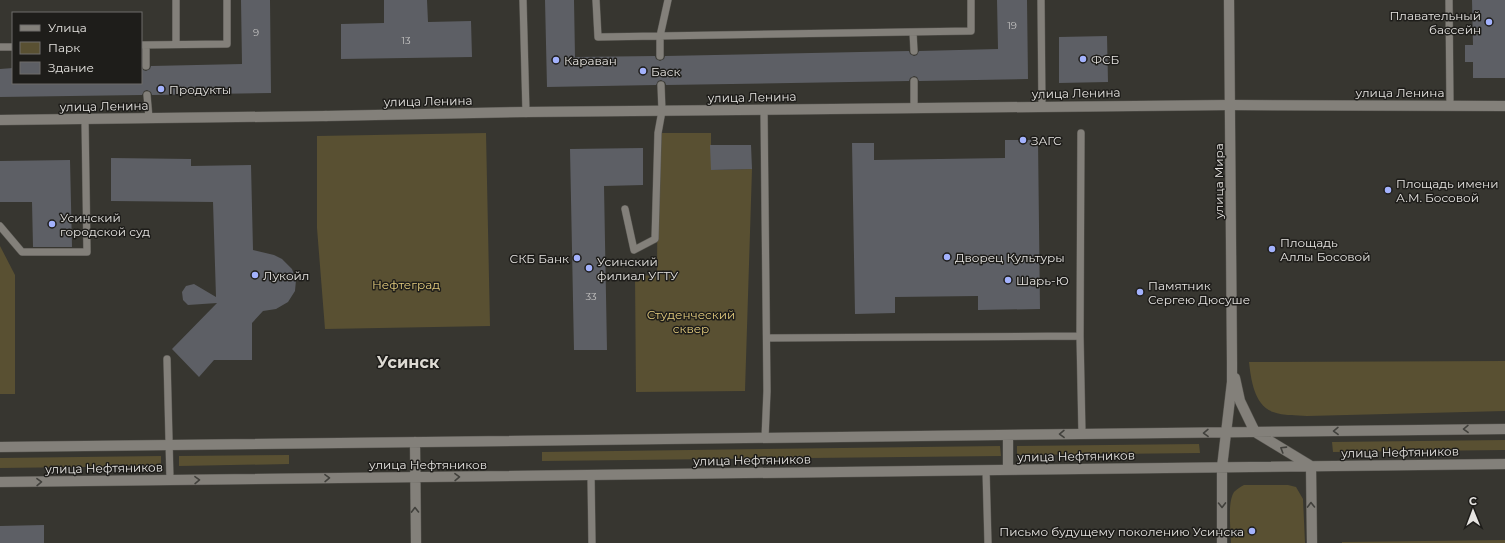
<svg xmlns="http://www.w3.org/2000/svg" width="1505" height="543" font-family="Montserrat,sans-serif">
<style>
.green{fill:#595032}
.building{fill:#5d5f65}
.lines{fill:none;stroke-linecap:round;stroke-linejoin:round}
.service-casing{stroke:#575550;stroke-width:8}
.pedestrian-casing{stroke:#575550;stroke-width:11}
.tertiary-casing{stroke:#575550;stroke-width:11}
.secondary-casing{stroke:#575550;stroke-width:11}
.service{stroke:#83807a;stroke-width:7}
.pedestrian{stroke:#83807a;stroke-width:10}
.tertiary{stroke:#83807a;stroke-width:10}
.secondary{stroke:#83807a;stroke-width:10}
.oneway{stroke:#41403c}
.poi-dot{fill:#a3b2fd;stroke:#1e1d1a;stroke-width:1.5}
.labels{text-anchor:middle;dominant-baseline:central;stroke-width:3;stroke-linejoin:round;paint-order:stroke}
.number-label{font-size:10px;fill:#c4c3c2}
.poi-label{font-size:12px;fill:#e6e4e1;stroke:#1e1d1a;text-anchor:start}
.street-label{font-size:12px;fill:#e6e4e1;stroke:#1e1d1a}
.park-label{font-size:12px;fill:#e2ca7d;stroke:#1e1d1a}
.district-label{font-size:16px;font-weight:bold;fill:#dddad3;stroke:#1e1d1a}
</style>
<rect width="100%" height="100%" fill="#373630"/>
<path class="green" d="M 486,133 L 490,326 L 325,329 L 317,228 L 317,136 Z
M 658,133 L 711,133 L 711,170 L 752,169 L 745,391 L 636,392 L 635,275 L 657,276 Z
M 0,246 L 15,275 L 15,394 L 0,394 Z
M 1505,361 L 1505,411 L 1307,416 C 1296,415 1284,416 1273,412 C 1254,405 1251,379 1249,362 Z
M 1505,440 L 1505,450 L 1333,452 L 1332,442 Z
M 1199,444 L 1200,453 L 1017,455 L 1017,446 Z
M 1000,446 L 1001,456 L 542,461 L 542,452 Z
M 289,455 L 289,464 L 179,466 L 179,456 Z
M 161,456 L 161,466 L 0,468 L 0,458 Z
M 1244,485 L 1288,485 L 1296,487 L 1303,499 L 1305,543 L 1231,543 C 1231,530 1227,503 1234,492 C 1237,489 1240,487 1244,485 Z
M 1505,540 L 1505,543 L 1342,543 L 1342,542 Z"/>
<path class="building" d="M 241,0 L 270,0 L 271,93 L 152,95 L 151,92 L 147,90 L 144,91 L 142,95 L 0,97 L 0,69 L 13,68 L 13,83 L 141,83 L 141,66 L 143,70 L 146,71 L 150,69 L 151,66 L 242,64 Z
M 384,0 L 427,0 L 428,22 L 471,21 L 472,57 L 341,59 L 341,24 L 384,23 Z
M 545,0 L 574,0 L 575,57 L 655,56 L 656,59 L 660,61 L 664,59 L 665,56 L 909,51 L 910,54 L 914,56 L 917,55 L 919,51 L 998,49 L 997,0 L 1027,0 L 1028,79 L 919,81 L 917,77 L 914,76 L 910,78 L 909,81 L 666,85 L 665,82 L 661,80 L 658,81 L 656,85 L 547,87 Z
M 1472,0 L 1505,0 L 1505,78 L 1473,78 L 1473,62 L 1465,62 L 1465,45 L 1473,45 Z
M 1107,36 L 1108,82 L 1059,83 L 1059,37 Z
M 1005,140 L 1038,140 L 1040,309 L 978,310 L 978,296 L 895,297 L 895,313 L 855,314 L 852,143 L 874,143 L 874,160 L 1005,158 Z
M 710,145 L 751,145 L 752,169 L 711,170 Z
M 643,148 L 643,185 L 604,186 L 607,350 L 574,350 L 570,149 Z
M 111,158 L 191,159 L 191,166 L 251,165 L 253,250 L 274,255 L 282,259 L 292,269 L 296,280 L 295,291 L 288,302 L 276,309 L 263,311 L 252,323 L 252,360 L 214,360 L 199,377 L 172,349 L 217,303 L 188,305 L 183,300 L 182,292 L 186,286 L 194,284 L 216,297 L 213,202 L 111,201 Z
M 70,160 L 72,247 L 33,247 L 32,202 L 0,202 L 0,161 Z
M 44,525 L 44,543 L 0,543 L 0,526 Z"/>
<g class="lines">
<g class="service-casing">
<path id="service" d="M 523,0 L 526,112
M 596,0 L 598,37 L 971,31 L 971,0
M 1041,0 L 1042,107
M 1449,0 L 1450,105
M 913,32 L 914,51
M 176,44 L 176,0
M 141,45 L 227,44 L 227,0
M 0,47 L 13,47
M 660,56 L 660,36 L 668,0
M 146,66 L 146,45
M 914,81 L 914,108
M 147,95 L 149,118
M 764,110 L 767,391 L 765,438
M 1081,133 L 1080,336 L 1082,434
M 625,209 L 634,250 L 655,239 L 658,133 L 662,111 L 661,85
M 0,226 L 22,252 L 87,252 L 85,119
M 767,338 L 1080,336
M 167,359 L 170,480
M 986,470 L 988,543
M 591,475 L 592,543"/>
</g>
<g class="pedestrian-casing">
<path id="pedestrian" d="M 326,116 L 526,112"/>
</g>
<g class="tertiary-casing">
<path id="tertiary" d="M 526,112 L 1230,105 L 1505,106
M 0,120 L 326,116"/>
</g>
<g class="secondary-casing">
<path id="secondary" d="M 1235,378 L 1240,401 L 1255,432 L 1311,466 L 1312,543
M 1008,435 L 1008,470
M 415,442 L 416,543
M 0,447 L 1505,429
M 0,482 L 1505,464
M 1222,543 L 1222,467 L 1232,382 L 1232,362 L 1229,0"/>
</g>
<use href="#service" class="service"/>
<use href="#pedestrian" class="pedestrian"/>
<use href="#tertiary" class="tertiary"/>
<use href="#secondary" class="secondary"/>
</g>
<defs><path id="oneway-chevron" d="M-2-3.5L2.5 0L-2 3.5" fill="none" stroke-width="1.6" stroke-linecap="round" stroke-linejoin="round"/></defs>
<g class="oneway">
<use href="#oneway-chevron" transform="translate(1466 429) rotate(179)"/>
<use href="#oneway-chevron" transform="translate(1336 431) rotate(179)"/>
<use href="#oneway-chevron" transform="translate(1206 433) rotate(179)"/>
<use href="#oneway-chevron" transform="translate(1062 434) rotate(179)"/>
<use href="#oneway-chevron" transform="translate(1283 449) rotate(-148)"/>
<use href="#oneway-chevron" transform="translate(457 477) rotate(-1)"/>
<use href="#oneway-chevron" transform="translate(327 478) rotate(-1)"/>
<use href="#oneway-chevron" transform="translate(197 480) rotate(-1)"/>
<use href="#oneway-chevron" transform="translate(39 482) rotate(-1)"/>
<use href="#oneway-chevron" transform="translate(1222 505) rotate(89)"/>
<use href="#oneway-chevron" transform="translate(1311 505) rotate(-91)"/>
<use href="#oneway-chevron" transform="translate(415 510) rotate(-91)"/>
</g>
<g class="poi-dot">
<circle cx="1489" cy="22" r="4"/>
<circle cx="1083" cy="59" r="4"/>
<circle cx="556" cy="60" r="4"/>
<circle cx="643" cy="71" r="4"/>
<circle cx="161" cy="89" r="4"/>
<circle cx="1023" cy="140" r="4"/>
<circle cx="1388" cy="190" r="4"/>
<circle cx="52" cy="224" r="4"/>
<circle cx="1272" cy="249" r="4"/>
<circle cx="947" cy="257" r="4"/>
<circle cx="577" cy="258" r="4"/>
<circle cx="589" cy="268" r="4"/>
<circle cx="255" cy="275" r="4"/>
<circle cx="1008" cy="280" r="4"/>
<circle cx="1140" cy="292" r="4"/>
<circle cx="1252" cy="531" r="4"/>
</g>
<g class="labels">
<g class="number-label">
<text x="1012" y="25">19</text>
<text x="256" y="32">9</text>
<text x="406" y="40">13</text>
<text x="591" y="296">33</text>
</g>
<g class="poi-label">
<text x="1481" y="15" text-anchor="end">Плавательный<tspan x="1481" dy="14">бассейн</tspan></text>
<text x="1091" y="59">ФСБ</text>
<text x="564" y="60">Караван</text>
<text x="651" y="71">Баск</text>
<text x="169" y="89">Продукты</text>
<text x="1031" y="140">ЗАГС</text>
<text x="1396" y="183">Площадь имени<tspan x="1396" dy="14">А.М. Босовой</tspan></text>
<text x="60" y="217">Усинский<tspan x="60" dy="14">городской суд</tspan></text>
<text x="1280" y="242">Площадь<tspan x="1280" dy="14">Аллы Босовой</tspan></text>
<text x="955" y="257">Дворец Культуры</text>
<text x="569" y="258" text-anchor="end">СКБ Банк</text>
<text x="597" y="261">Усинский<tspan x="597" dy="14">филиал УГТУ</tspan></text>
<text x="263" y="275">Лукойл</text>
<text x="1016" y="280">Шарь-Ю</text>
<text x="1148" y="285">Памятник<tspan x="1148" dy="14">Сергею Дюсуше</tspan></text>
<text x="1244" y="531" text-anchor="end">Письмо будущему поколению Усинска</text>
</g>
<g class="street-label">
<text x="1400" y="92">улица Ленина</text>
<text transform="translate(1076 93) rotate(-1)">улица Ленина</text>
<text transform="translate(752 97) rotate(-1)">улица Ленина</text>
<text transform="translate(428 101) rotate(-1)">улица Ленина</text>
<text transform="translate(104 106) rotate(-1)">улица Ленина</text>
<text transform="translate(1218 181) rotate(-90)">улица Мира</text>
<text transform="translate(1400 452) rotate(-1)">улица Нефтяников</text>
<text transform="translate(1076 456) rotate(-1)">улица Нефтяников</text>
<text transform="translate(752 460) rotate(-1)">улица Нефтяников</text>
<text x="428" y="464">улица Нефтяников</text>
<text transform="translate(104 468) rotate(-1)">улица Нефтяников</text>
</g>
<g class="park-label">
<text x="406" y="284">Нефтеград</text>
<text x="691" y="314">Студенческий<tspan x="691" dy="14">сквер</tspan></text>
</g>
<g class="district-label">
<text x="408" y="362">Усинск</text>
</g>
</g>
<rect x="12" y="12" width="130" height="72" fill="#1e1d1a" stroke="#6e6d6a"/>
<rect x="20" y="25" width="20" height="6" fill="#83807a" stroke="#6e6d6a"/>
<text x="48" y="32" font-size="12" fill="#e6e4e1">Улица</text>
<rect x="20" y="42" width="20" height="12" fill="#595032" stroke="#6e6d6a"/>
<text x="48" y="52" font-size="12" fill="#e6e4e1">Парк</text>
<rect x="20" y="62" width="20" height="12" fill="#5d5f65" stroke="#6e6d6a"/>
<text x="48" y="72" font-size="12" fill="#e6e4e1">Здание</text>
<g transform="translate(1473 511) rotate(359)" stroke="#1e1d1a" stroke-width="3" paint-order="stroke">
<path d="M0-3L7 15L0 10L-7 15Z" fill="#e6e4e1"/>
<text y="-6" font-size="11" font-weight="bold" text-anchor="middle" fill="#e6e4e1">С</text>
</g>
</svg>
